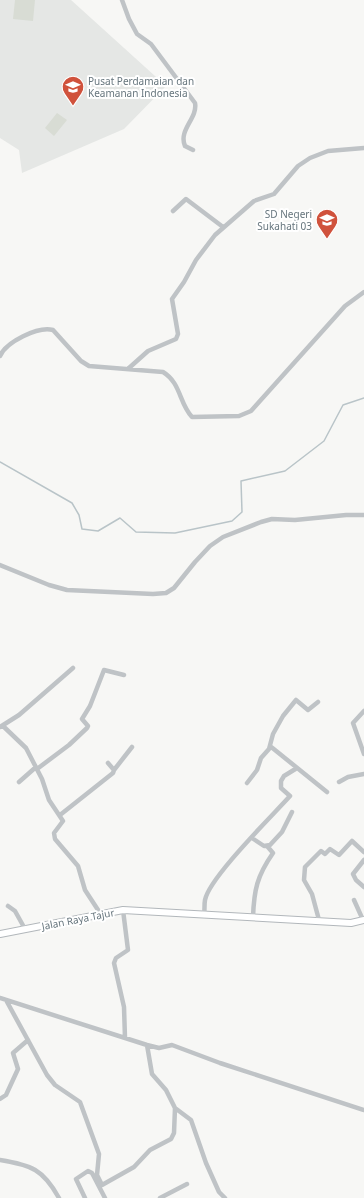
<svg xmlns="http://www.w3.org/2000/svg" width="364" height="1198" font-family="'Noto Sans',sans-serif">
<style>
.built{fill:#e5e7e5}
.park{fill:#d8dcd4}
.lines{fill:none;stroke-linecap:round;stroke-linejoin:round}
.stream{stroke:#b9c4c8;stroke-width:1.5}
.secondary-casing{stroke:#b2b7bb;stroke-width:8}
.street{stroke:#bfc3c6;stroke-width:4.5}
.secondary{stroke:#fff;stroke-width:6}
.labels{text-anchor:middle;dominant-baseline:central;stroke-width:4;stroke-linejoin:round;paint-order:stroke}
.poi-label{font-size:10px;fill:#66757d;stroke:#fff;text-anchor:start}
.street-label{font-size:10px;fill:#66757d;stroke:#fff}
</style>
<rect width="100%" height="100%" fill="#f7f7f5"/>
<path class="built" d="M 0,0 L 71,0 L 166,86 L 124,129 L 22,173 L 19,150 L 0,138 Z"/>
<path class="park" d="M 15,0 L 35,0 L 33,21 L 13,19 Z
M 57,113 L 67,120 L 54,136 L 45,128 Z"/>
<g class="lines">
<path class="stream" d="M 0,462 L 72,503 L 79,515 L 82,529 L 98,531 L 120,518 L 136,532 L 175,533 L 232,521 L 242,512 L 241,481 L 285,471 L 324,441 L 343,405 L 364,398"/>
<g class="secondary-casing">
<path id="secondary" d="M 0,934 L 123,910 L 351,923 L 364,920"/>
</g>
<path class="street" d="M 122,0 L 129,19 L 137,34 L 151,44 L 195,103 C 198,118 178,130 185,146 L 193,150
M 173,211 L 186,199 L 223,227
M 0,356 C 6,342 38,326 53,330 L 81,361 L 89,366 L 163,372 C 181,383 179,403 192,417 L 239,416 L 251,411 L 345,306 L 364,292
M 129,368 L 148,351 L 176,339 L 178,334 L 172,299 L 184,282 L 196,260 L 215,235 L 254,201 L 274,194 L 298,166 L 310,158 L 328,151 L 364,148
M 0,565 L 49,585 L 67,590 L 153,594 L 166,593 L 174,588 L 195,562 L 210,546 L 223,537 L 261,522 L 272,519 L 295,520 L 346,515 L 364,515
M 364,711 L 353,723 L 364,754
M 3,726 L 26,748 L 42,779 L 49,800 L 63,821 L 54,833 L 55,839 L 78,866 L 85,890 L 100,913
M 0,727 L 19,715 L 73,668
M 270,746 L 327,792
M 37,769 L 69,745 L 87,728 L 88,726 L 82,719 L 90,706 L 104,670 L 124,675
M 114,770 L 132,747
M 19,782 L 36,767
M 339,782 L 348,777 L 364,774
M 247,783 L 257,770 L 261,758 L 269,749 L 273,734 L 283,716 L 296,700 L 308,710 L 318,702
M 60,815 L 113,773 L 114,770 L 108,763
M 252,838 L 264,846 L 270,845 L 282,832 L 292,812
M 364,860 L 353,874 L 356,880 L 364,887
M 354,900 L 363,920
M 8,906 L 15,911 L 25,929
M 123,910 L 128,950 L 116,958 L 114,963 L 124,1007 L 125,1038
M 204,915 C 205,910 204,905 205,900 C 209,878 272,816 290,796 L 281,788 L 281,781 L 284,776 L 297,768
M 253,917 C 254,890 257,876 273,853 L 267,846
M 319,920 L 312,894 L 304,880 L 305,867 L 321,851 L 325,854 L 330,849 L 339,855 L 352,841 L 364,852
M 0,998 L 147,1045 L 159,1048 L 172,1045 L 220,1063 L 364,1110
M 6,1000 L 47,1075 L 55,1085 L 80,1102 L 99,1154 L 97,1175 L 102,1185 L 134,1167 L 150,1150 L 171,1139 L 174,1133 L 175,1108
M 147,1045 L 152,1074 L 166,1090 L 175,1108 L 191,1120 L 206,1163 L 219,1192 L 225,1198
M 0,1099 L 6,1095 L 18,1069 L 13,1053 L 28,1040
M 0,1160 C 31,1165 43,1169 59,1198
M 85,1198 L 76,1179 L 88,1171 L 92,1173 L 105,1198
M 160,1198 L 187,1184"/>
<use href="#secondary" class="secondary"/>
</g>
<defs>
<g id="university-pin" transform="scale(1.15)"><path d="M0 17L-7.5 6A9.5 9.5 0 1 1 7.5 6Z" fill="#d0523c" stroke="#fff"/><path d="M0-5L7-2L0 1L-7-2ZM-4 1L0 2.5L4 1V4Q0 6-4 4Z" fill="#fff"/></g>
<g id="school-pin" transform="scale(1.15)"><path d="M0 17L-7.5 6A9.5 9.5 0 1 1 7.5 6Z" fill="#d0523c" stroke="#fff"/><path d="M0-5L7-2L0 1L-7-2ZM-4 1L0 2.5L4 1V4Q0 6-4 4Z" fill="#fff"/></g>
</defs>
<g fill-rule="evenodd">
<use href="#university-pin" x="73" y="87"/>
<use href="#school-pin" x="327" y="220"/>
</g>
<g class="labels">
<g class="poi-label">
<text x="88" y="81">Pusat Perdamaian dan<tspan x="88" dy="12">Keamanan Indonesia</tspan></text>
<text x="312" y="214" text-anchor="end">SD Negeri<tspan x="312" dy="12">Sukahati 03</tspan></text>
</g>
<g class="street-label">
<text transform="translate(78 919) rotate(-11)">Jalan Raya Tajur</text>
</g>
</g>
</svg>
